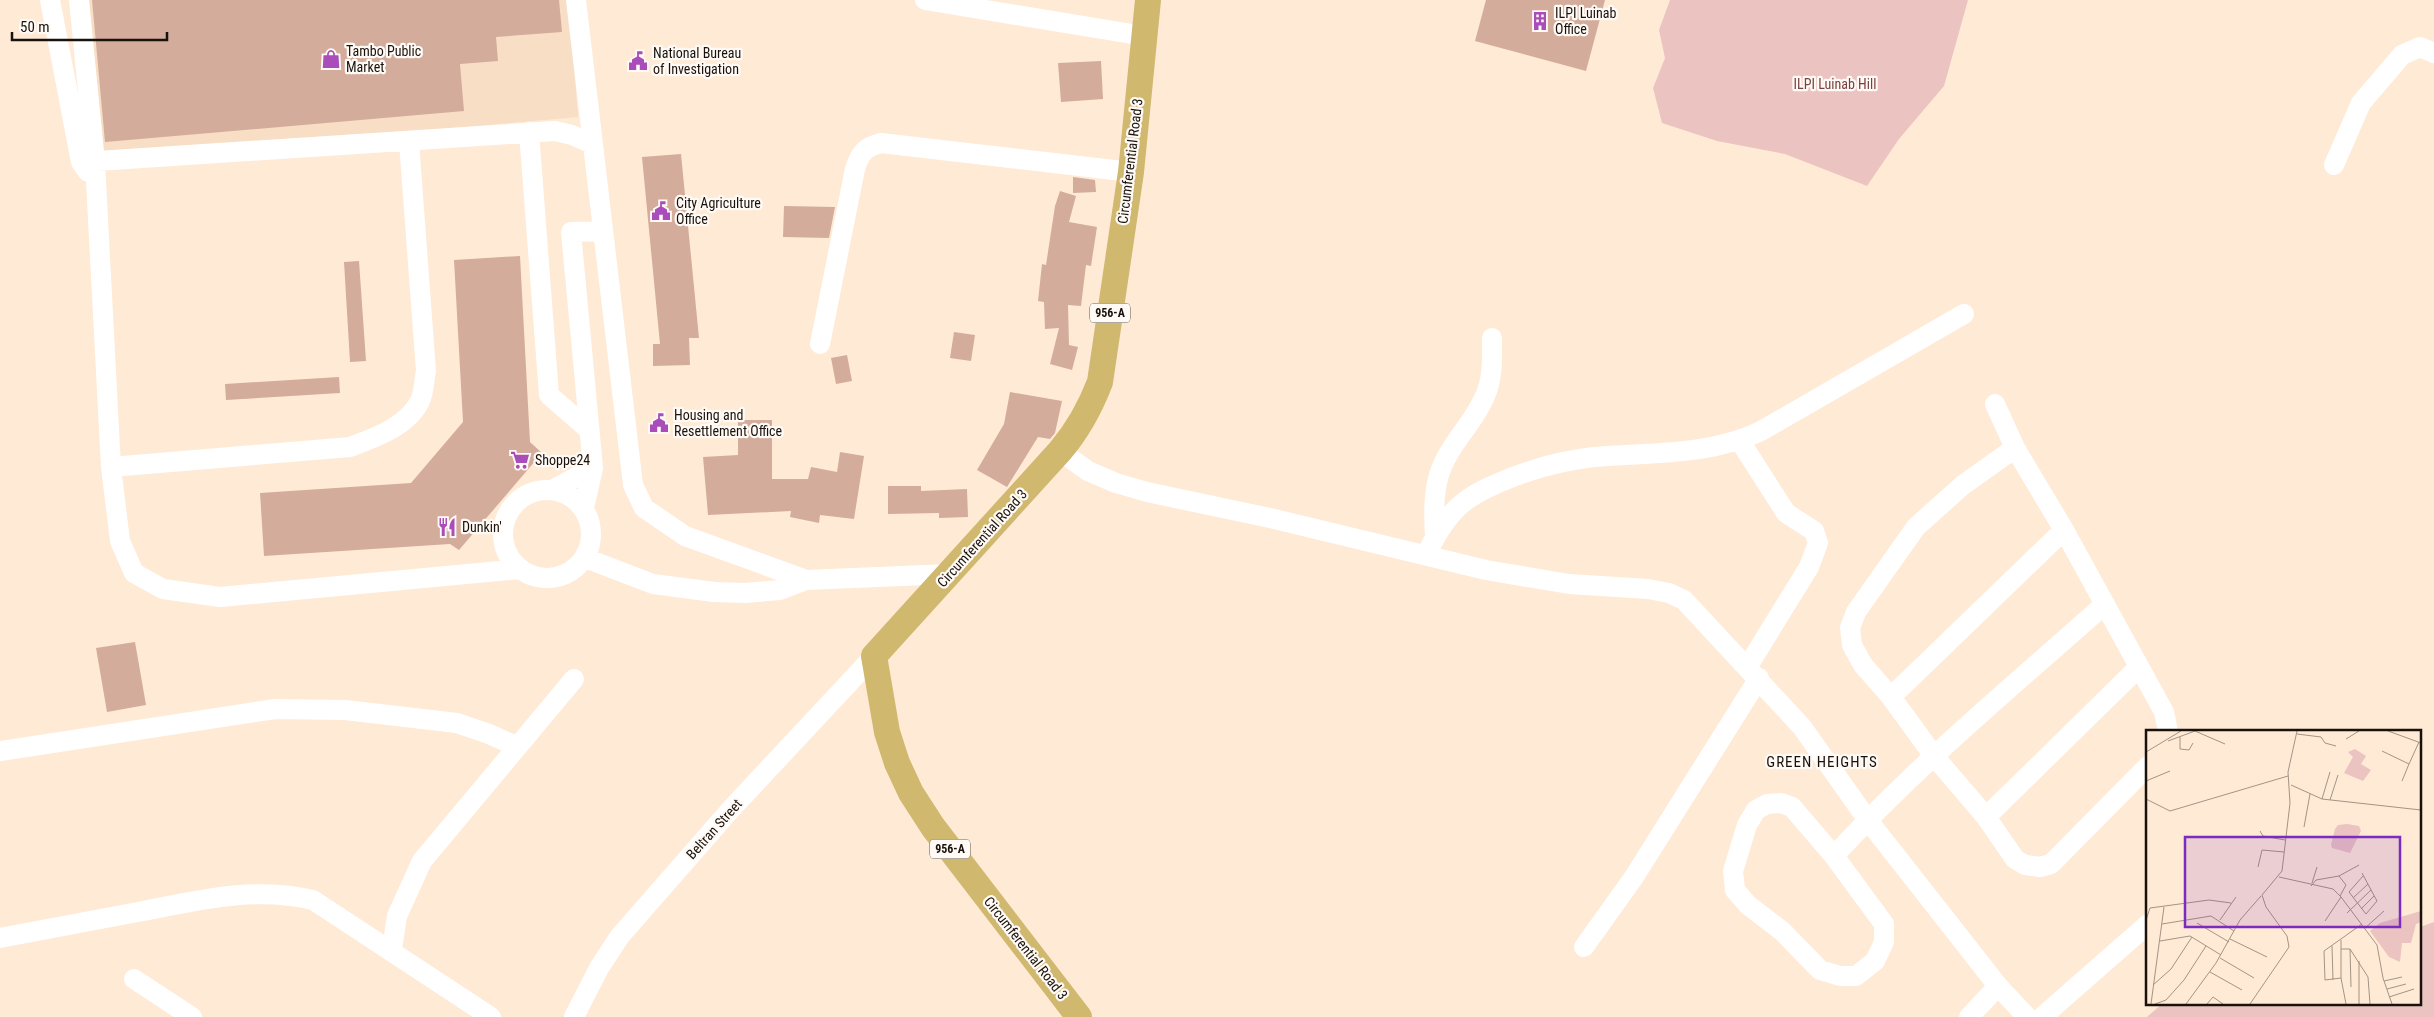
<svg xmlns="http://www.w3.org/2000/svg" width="2434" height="1017" font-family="'Roboto Condensed',sans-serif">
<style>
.built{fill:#f7dec4}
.green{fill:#ebc4c1}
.building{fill:#d3ac9c}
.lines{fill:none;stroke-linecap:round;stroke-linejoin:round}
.minor{stroke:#fff;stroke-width:20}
.major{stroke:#d1b86f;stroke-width:26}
.labels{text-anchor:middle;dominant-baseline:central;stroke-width:4.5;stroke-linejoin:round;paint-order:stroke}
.shield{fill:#fffaf6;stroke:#5e5852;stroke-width:1}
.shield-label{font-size:12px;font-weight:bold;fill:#19120c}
.poi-label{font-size:14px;fill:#19120c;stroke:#fffaf6;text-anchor:start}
.park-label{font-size:14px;fill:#7b413f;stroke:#fffaf6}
.street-label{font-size:14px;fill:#19120c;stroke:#fffaf6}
.neighbourhood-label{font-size:15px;letter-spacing:1px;fill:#19120c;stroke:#fffaf6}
.inset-road{fill:none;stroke:#a39485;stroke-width:1}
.view{fill:#7b2cbf;fill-opacity:0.15;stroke:#7b2cbf;stroke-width:2.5}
.inset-edge{fill:none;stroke:#19120c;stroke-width:2.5}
</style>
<rect width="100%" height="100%" fill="#ffead6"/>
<path class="built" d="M 84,0 L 569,0 L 578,117 L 99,159 Z"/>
<path class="green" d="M 1670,0 L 1968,0 L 1944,86 L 1899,139 L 1867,186 L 1785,154 L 1717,141 L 1662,123 L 1653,88 L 1665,58 L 1659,30 Z
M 2434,922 L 2434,1017 L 2147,1017 L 2163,1003 L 2420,1003 L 2420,927 Z"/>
<path class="building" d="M 92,0 L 559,0 L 562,32 L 496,37 L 498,61 L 460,64 L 464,111 L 105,142 Z
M 1486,0 L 1605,0 L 1586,71 L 1475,41 Z
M 1101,61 L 1103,99 L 1061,102 L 1058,63 Z
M 681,154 L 699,338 L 689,338 L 690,365 L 653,366 L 653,344 L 660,344 L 642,157 Z
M 1073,177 L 1095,180 L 1096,192 L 1073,193 Z
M 1060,191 L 1076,196 L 1069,222 L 1097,227 L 1091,266 L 1086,265 L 1081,306 L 1068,305 L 1069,345 L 1078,347 L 1072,370 L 1050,364 L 1059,328 L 1045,329 L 1044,302 L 1038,301 L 1042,264 L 1046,265 L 1055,206 Z
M 784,206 L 835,207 L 829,238 L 783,237 Z
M 520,256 L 530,442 L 542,453 L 459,550 L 450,544 L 264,556 L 260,493 L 411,483 L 463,422 L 454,260 Z
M 359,261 L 366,361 L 350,362 L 344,262 Z
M 954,332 L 975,335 L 971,361 L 950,358 Z
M 847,355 L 852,381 L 836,384 L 831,358 Z
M 339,377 L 340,393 L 226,400 L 225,384 Z
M 1010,392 L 1062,401 L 1055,433 L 1050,439 L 1038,437 L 1007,487 L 977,470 L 1004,424 Z
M 738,420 L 772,420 L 772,479 L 808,479 L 811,467 L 837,472 L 840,452 L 864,456 L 854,519 L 820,515 L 819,523 L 790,517 L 791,511 L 708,515 L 703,457 L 738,455 Z
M 888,486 L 921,486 L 921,491 L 967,489 L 968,517 L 939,518 L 939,513 L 888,514 Z
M 135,642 L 146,705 L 107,712 L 96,648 Z"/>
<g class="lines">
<path class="minor" d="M 50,0 L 81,162 L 88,172
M 79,0 L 95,162 L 111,467 L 120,541 L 134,573 L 163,589 L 220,597 L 521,569
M 576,0 L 633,485 L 644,508 L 685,536 L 806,580
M 925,0 L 1144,36
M 529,132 L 549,395 L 588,429
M 82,162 L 555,131 L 572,135 L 592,144
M 2334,165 L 2361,103 L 2402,55 L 2420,47 L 2434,53
M 820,344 L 855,169 C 860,153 865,147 881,143 L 1131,172
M 1995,404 L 2015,448 L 2064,530 L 2164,712 L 2168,731
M 1740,441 L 1786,513 L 1814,531 L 1818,543 L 1809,567 L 1748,666
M 2015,448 L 1963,485 L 1916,527 L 1856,612 L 1850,628 L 1852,645 L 1863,665 L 1891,697 L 1934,756 L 1986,817 L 2015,859 L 2025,865 L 2040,867 L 2051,864 L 2148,766
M 1060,451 L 1088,471 L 1116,483 L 1147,492 L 1270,518 L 1486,570 L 1569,584 L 1648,589 L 1669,593 L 1684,600 L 1802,727 L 1867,819 L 1998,986 L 2027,1017
M 111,467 L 350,447 C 374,438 407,427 420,401 C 424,393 424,380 426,371 L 409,142
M 552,490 L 593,468
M503 534a44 44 0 1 1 88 0a44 44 0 1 1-88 0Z
M 584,508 L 593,468 L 571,232 L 602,231
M 1435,537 C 1434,517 1433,495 1439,475 C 1448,444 1476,422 1487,391 C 1493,374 1492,356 1492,338
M 1426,555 C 1449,508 1464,496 1513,477 C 1539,467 1566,460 1594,457 C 1650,452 1709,456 1761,431 L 1964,314
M 585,558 L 653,584 L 714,592 L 745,593 L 780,590 L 806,580 L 950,574
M 1891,697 L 2064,530
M 0,751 L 275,709 L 345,710 L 457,723 L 489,734 L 516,746
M 1781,803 L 1792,807 L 1834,856 L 1884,924 L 1884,942 L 1875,961 L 1856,976 L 1840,976 L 1820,970 L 1782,931 L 1748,905 L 1735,890 L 1733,871 L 1747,825 L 1756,810 L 1767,804 Z
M 1986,817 L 2139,667
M 1834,856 C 1917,765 2013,686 2105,604
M 0,938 C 48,929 95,920 143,911 C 200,900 256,886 313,900 L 491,1017
M 1584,947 L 1634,877 L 1759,678
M 392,949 L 397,916 L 422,861 L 574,679
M 134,979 L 192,1017
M 574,1017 L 599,968 L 620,936 L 732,808 L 874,656
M 1969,1017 L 1998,986
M 2042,1017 L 2148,924"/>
<path class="major" d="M 1079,1017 L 933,827 L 911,793 L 897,763 L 887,732 L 874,656 L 1060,451 C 1078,430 1090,408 1100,382 L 1131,172 L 1148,0"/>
</g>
<defs>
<g id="building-bare" transform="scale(1.5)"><path d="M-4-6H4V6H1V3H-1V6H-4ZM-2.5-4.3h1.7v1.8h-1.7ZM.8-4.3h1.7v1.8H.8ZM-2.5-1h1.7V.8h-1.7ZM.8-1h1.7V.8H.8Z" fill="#a84db9" stroke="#fffaf6" stroke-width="2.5" paint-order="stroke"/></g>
<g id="shop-bare" transform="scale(1.5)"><path d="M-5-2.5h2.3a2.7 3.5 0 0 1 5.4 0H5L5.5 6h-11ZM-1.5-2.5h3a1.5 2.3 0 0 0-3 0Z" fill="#a84db9" stroke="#fffaf6" stroke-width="2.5" paint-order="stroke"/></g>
<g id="civic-bare" transform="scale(1.5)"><path d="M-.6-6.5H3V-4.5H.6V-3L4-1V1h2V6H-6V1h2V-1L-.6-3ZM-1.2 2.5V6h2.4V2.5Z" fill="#a84db9" stroke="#fffaf6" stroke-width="2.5" paint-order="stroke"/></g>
<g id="supermarket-bare" transform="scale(1.5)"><path d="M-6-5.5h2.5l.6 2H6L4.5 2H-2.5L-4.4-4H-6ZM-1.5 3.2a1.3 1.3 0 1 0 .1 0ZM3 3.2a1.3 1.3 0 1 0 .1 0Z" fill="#a84db9" stroke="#fffaf6" stroke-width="2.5" paint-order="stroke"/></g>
<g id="restaurant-bare" transform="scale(1.5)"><path d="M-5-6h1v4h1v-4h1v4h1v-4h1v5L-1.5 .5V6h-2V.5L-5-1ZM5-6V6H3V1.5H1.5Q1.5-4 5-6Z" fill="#a84db9" stroke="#fffaf6" stroke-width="2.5" paint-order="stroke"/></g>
</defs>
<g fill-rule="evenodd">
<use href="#building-bare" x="1540" y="21"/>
<use href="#shop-bare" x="331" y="59"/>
<use href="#civic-bare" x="638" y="61"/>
<use href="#civic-bare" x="661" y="211"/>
<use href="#civic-bare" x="659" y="423"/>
<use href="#supermarket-bare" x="520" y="460"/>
<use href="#restaurant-bare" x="447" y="527"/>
</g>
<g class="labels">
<g class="shield">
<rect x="1090" y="303.5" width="40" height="19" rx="4"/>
<rect x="930" y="839.5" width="40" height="19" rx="4"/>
</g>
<g class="shield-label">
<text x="1110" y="313">956-A</text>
<text x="950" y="849">956-A</text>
</g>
<g class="poi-label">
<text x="1555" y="13">ILPI Luinab<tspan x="1555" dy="16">Office</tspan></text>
<text x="346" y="51">Tambo Public<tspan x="346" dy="16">Market</tspan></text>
<text x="653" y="53">National Bureau<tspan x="653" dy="16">of Investigation</tspan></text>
<text x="676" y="203">City Agriculture<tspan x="676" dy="16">Office</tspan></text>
<text x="674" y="415">Housing and<tspan x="674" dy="16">Resettlement Office</tspan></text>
<text x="535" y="460">Shoppe24</text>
<text x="462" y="527">Dunkin'</text>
</g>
<g class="park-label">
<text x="1835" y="84">ILPI Luinab Hill</text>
</g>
<g class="street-label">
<text transform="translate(1130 161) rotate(-83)">Circumferential Road 3</text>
<text transform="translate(982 538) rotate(-48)">Circumferential Road 3</text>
<text transform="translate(714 829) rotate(-48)">Beltran Street</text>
<text transform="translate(1026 948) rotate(52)">Circumferential Road 3</text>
</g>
<g class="neighbourhood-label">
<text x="1822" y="762">GREEN HEIGHTS</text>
</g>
</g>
<g transform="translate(2146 730)">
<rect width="275" height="275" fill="#ffead6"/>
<path d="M 209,19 L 220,26 L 215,34 L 225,40 L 217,51 L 198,43 L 207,27 L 202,22 ZM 201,94 L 213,96 L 215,101 L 204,123 L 186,118 L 185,115 L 189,99 L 192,95 ZM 275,181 L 275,192 L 270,194 L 265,213 L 256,213 L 254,232 L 243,227 L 224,201 L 234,193 Z" fill="#ebc4c1"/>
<path class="inset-road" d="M 49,1 L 79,14M 242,1 L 275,13M 151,4 L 175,7 L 179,13 L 190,16M 34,7 L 34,19 L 43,20 L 47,13M 200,9 L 213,1M 22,11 L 49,1M 236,21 L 263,34 L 273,12M 0,22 L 35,1M 0,51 L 24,41M 256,51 L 263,34M 145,55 L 176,69 L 275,80M 0,69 L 24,81 L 142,46M 176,69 L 184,42M 184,70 L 192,45M 158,97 L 164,64M 114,101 L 117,106 L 139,110M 112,137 L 116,120 L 138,122M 216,143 L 231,171 L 220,184 L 203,162 L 217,146M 193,146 L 200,155 L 194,166M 133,147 L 187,159 L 195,167 L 231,215 L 237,248 L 246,274M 166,153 L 171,137M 165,156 L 170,150 L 193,146 L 213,135M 207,168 L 222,154M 215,179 L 228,166M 201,183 L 225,160M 0,190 L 4,178 L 63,170 L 85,173M 74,190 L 90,167M 179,191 L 195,167M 51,193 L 83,212M 16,194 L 65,186 L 88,201M 219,198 L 238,181M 84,209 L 121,227M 195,210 L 195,248 L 200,274M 14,211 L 44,206 L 75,225M 186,216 L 187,250M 195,219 L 204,219 L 205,257M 204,219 L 222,247 L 224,274M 74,228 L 108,248M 213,231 L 213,274M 64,242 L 96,260M 195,248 L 179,250 L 178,221 L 216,194M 238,251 L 256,247M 7,255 L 25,239 L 46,207M 241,259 L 260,254M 243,267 L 268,259M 5,274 L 18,177M 9,274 L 20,270 L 38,250 L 60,216M 40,274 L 70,233 L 94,190 L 115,166M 61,274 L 67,267 L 77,274M 104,274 L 143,217 L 141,206 L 120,177 L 116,165 L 136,141 L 144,73 L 142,42 L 151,1"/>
<path class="view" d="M 39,107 L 254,107 L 254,197 L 39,197 Z"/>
<rect width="275" height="275" class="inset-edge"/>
</g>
<path d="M12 32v8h155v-8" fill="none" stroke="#19120c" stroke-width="2.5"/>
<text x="20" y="32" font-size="15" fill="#19120c" stroke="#fffaf6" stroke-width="4" paint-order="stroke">50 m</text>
</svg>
